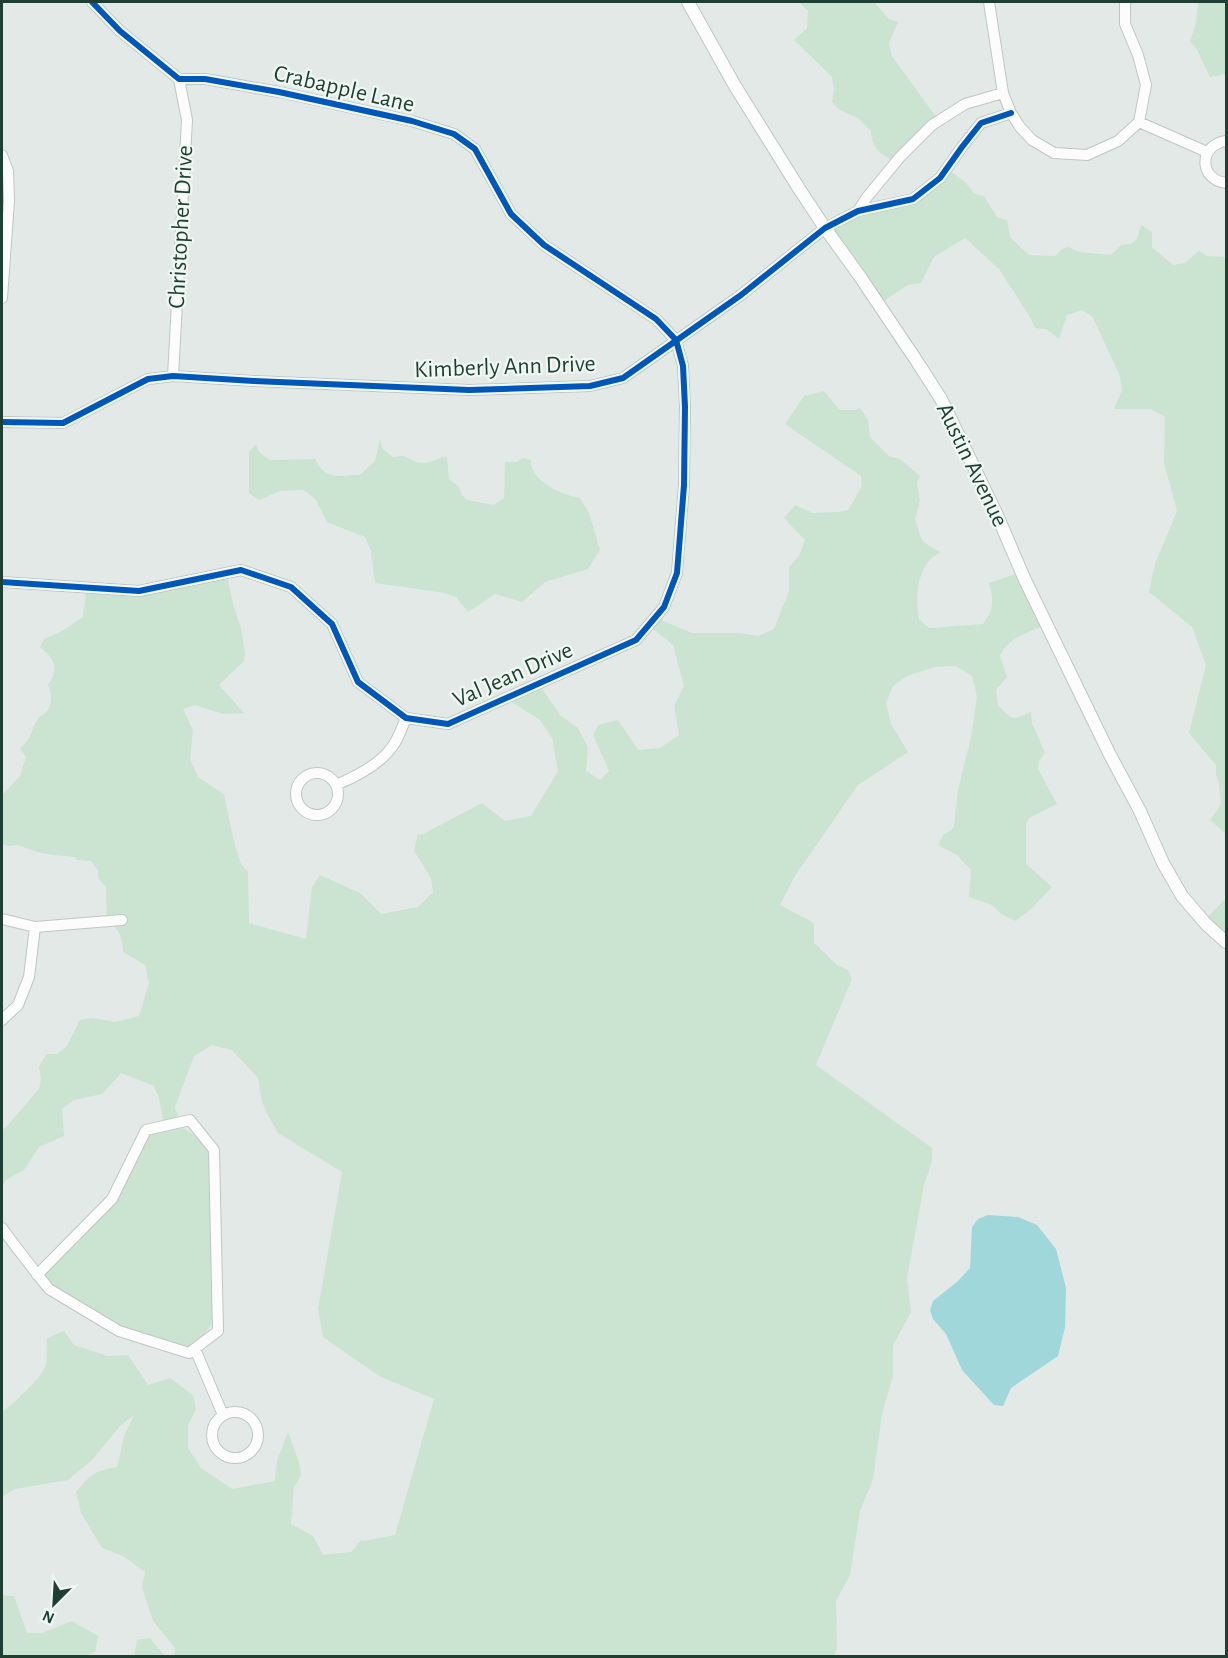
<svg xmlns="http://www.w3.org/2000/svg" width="1228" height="1658" font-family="'Alegreya Sans',sans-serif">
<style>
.green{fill:#cae4d1}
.water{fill:#9fd7db}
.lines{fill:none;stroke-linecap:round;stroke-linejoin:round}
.minor-casing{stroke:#c0c6c3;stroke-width:12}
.tertiary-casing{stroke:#c0c6c3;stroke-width:14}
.minor{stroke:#fbfcfb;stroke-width:10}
.tertiary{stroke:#fbfcfb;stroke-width:12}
.cycleway-casing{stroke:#f0f8f4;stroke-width:10}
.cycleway{stroke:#0057b8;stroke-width:6}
.labels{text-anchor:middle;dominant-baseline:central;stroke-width:4.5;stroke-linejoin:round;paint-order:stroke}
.street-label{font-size:24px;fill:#1f3e34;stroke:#f0f8f4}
</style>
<rect width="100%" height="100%" fill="#e3e9e6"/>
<path class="green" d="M 799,2 L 874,2 L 889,19 L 898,22 L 889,43 L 892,56 L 939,121 L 896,163 C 881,153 872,151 871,131 L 858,118 L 840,110 L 832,102 L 834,90 L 832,77 L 794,40 L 807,28 L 808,11 Z
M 1198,2 L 1226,2 L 1226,72 L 1224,74 L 1210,77 L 1196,48 L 1190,42 L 1196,23 Z
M 948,169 L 965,182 L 975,194 L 984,196 L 997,217 L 1007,220 L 1010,237 L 1029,255 L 1055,256 L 1062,249 L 1068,247 L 1079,252 L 1111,255 L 1121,245 L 1131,244 L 1137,239 L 1141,225 L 1152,232 L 1152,247 L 1173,265 L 1185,263 L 1199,251 L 1207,256 L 1226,257 L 1226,834 L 1210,820 L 1221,804 L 1219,783 L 1216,775 L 1216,765 L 1189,733 L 1206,665 L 1192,627 L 1149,592 L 1155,564 L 1177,511 L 1164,463 L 1165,417 L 1151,409 L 1114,409 L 1122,390 L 1120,376 L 1092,316 L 1082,310 L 1067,315 L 1059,339 L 1046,329 L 1035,328 L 1030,317 L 999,269 L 965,238 L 934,257 L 921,283 L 908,285 L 880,303 L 826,229 L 846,220 L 906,201 Z
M 824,391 L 840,410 L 855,410 L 860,408 L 868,420 L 870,437 L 889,456 L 900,459 L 920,476 L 917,482 L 920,500 L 915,520 C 918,526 918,529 920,535 C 922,544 934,548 941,552 C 937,554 932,557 929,561 C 916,576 916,600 919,619 L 929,628 L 983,624 C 994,610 994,600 989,583 L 1021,572 L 1045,625 C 1028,633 1007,638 1000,656 L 1007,677 L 996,690 L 998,705 L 1010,717 L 1017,718 L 1031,712 L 1032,723 L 1045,753 L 1039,761 L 1038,769 L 1057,804 L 1029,818 L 1026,824 L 1026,864 L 1052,887 L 1032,908 L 1016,921 L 1001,914 L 992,905 L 969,897 L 971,870 L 957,855 L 938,845 L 943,835 L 950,831 L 954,827 L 958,790 L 971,737 L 977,697 L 972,676 L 956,666 L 935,667 L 907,676 L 893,686 L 886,703 L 891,724 L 908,752 L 858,785 L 795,876 L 780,905 L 814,923 L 814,943 L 837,965 L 848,970 L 852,979 L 816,1065 L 932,1148 L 932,1161 L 924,1185 L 907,1278 L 911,1312 L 893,1346 L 893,1376 L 882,1414 L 873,1479 L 860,1511 L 850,1575 L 836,1601 L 837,1648 L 834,1656 L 174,1656 L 175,1648 L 153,1621 L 142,1587 L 145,1572 L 123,1556 L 102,1548 L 81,1513 L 76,1492 C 91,1474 94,1471 117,1467 L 124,1436 L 134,1415 L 120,1426 L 92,1460 L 68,1480 L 15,1489 L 2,1497 L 2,1412 C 13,1404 40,1380 45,1367 C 48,1359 46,1347 47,1338 L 64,1331 L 74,1345 L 108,1356 L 128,1355 L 148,1385 L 170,1378 L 193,1395 L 196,1409 L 188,1425 L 188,1448 L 201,1468 L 232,1489 L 275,1481 L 277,1461 L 288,1432 L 299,1462 L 301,1475 L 294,1488 L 291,1524 L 313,1536 L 323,1555 L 351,1552 L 361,1540 L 364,1541 L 395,1535 L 434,1399 L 379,1376 L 323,1337 L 318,1309 L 342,1172 L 278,1133 L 270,1119 L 262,1102 L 258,1078 L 232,1050 L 212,1045 L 194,1056 L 175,1107 L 182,1127 L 206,1143 L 211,1168 L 216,1317 L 197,1345 L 173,1350 L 131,1337 L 65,1298 L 38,1268 L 113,1198 L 139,1137 L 164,1125 L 159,1098 L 154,1086 L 121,1073 L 102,1094 L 74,1100 L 62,1109 L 64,1136 L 39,1147 L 24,1170 L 6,1180 L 2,1187 L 2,1130 L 6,1127 L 39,1089 L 41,1079 L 39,1066 L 47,1054 L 57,1054 L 66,1047 L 80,1020 L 92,1018 L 115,1022 L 139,1016 L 149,983 L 145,965 L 123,952 C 122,937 120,929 107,921 L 106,887 L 98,878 L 98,870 L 91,861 L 77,860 L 75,857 L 53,855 L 37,852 L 18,845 L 8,846 L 2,844 L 2,795 L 20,776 L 26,757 L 20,748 C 33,737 30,731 38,719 C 41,715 42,716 45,713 C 53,706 52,694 48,685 C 59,669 55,659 40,647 L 44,639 L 62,631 L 83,617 L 87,586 L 155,588 L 227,576 L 233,604 L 241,628 L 245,653 L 244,661 L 219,685 L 244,713 L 223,714 L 195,705 L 183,709 L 193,730 L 190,759 L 198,777 L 224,794 L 233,838 L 241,864 L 248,872 L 249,923 L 306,939 L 312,887 L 320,875 L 360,893 L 381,914 L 418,907 L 433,892 L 431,878 L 414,851 L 418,834 L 421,835 L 482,803 L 505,821 L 531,816 L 558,771 L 552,738 L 540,720 L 510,701 L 541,687 L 561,716 L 578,728 L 588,747 L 586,771 L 600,780 L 609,771 L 593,735 L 598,725 L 618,720 L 638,750 L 660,748 L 679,735 L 674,706 L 684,686 L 673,645 L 651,627 L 659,619 L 692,633 L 739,633 L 758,636 L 774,629 L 789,591 L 789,567 L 799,556 L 805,540 L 784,518 L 795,505 L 813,513 L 838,512 L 848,510 L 862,486 L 861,476 L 785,424 L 804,396 Z
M 380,439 L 382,448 L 393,457 C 397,457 400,455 404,456 C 411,458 413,463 423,463 C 433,463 438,457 447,457 L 449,479 L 459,487 L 462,495 L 467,500 L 494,505 L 504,498 L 505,462 L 517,462 L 523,458 L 531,460 C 531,463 531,467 533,470 C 541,486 564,495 580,498 L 589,513 L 600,550 L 588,569 L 545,582 L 522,602 L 495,594 L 468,612 L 456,597 L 445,593 L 375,583 L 371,551 L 365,537 L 327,522 L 316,500 L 304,490 L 280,491 L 259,500 L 249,493 L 249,452 L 256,444 L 259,452 L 270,460 L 315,459 C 326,481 339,475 360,475 L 375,461 Z
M 1226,898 L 1226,944 L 1204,921 Z
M 2,1595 L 14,1596 L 27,1633 L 42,1633 L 72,1621 L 98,1636 L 95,1652 L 85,1656 L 2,1656 Z
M 150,1638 L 165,1656 L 134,1656 L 137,1640 Z"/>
<path class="water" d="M 988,1215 L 1018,1217 L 1037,1225 L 1056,1249 L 1066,1288 L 1065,1327 L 1058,1356 L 1011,1388 L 1003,1406 L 994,1405 L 962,1370 L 946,1334 L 933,1319 L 930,1310 L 933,1301 L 957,1282 L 970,1268 L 972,1227 L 978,1219 Z"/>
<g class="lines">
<g class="minor-casing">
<path id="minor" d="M 989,2 L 1003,93 L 1011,113 L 1020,127 L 1032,140 L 1054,153 L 1087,155 L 1118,141 L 1139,122 L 1146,85 L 1138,55 L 1125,24 L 1125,2
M 1139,122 L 1207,152
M 1226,141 C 1198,145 1199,180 1226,183
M 2,155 L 8,171 L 9,201 L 2,298
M 858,211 L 867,197 L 900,157 L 932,125 L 965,104 L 1003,93
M 173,376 L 187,120 L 179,79
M 2,422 L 63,423 L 148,379 L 173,376 L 254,381 L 469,390 L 590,386 L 623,378 L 741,295 L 825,228 L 858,211 L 913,199 L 940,178 L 962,147 L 981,123 L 1011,113
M 2,582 L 139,591 L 241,570 L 291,587 L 332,624 L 358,682 L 406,718 L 448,724 L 636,640 L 664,607 L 677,573 L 684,485 L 685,407 L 683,366 L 676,340 L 656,319 L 544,245 L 511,214 L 475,149 L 454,134 L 412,121 L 279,92 L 205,79 L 179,79 L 120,31 L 92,2
M296 794a21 21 0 1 1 42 0a21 21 0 1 1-42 0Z
M 336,785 C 355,777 375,767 388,752 C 397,743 401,730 406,718
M 2,919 L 35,927 L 122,920
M 2,1020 L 18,1005 L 29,977 L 35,927
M 2,1228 C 17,1249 33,1269 49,1289 L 119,1331 L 189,1353 L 218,1331 L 214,1150 L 190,1120 L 146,1130 L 112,1199 L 37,1275
M 195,1349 L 223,1415
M212 1435a23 23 0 1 1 46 0a23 23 0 1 1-46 0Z"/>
</g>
<g class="tertiary-casing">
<path id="tertiary" d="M 688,2 L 735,86 L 798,187 L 825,228 L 861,278 L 918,363 L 941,399 L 997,515 L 1025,580 L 1109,753 L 1140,811 L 1163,863 L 1182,896 L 1206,924 L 1226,942"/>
</g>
<use href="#minor" class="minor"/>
<use href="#tertiary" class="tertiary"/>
<g class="cycleway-casing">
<path id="cycleway" d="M 2,422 L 63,423 L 148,379 L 173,376 L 254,381 L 469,390 L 590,386 L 623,378 L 741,295 L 825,228 L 858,211 L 913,199 L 940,178 L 962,147 L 981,123 L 1011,113
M 2,582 L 139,591 L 241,570 L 291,587 L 332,624 L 358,682 L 406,718 L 448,724 L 636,640 L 664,607 L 677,573 L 684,485 L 685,407 L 683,366 L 676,340 L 656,319 L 544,245 L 511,214 L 475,149 L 454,134 L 412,121 L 279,92 L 205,79 L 179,79 L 120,31 L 92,2"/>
</g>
<use href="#cycleway" class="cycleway"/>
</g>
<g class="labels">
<g class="street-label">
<text transform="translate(344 89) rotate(13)">Crabapple Lane</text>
<text transform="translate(181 227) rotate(-87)">Christopher Drive</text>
<text transform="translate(505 367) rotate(-2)">Kimberly Ann Drive</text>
<text transform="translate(972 465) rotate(64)">Austin Avenue</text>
<text transform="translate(513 675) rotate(-24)">Val Jean Drive</text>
</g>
</g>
<rect width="1228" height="1658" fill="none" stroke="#1f3e34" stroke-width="6"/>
<g transform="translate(54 1604) rotate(204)" stroke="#f0f8f4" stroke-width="4.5" paint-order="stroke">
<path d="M0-4.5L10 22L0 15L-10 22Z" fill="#1f3e34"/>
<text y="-9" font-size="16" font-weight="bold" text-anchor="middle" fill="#1f3e34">N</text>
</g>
</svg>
